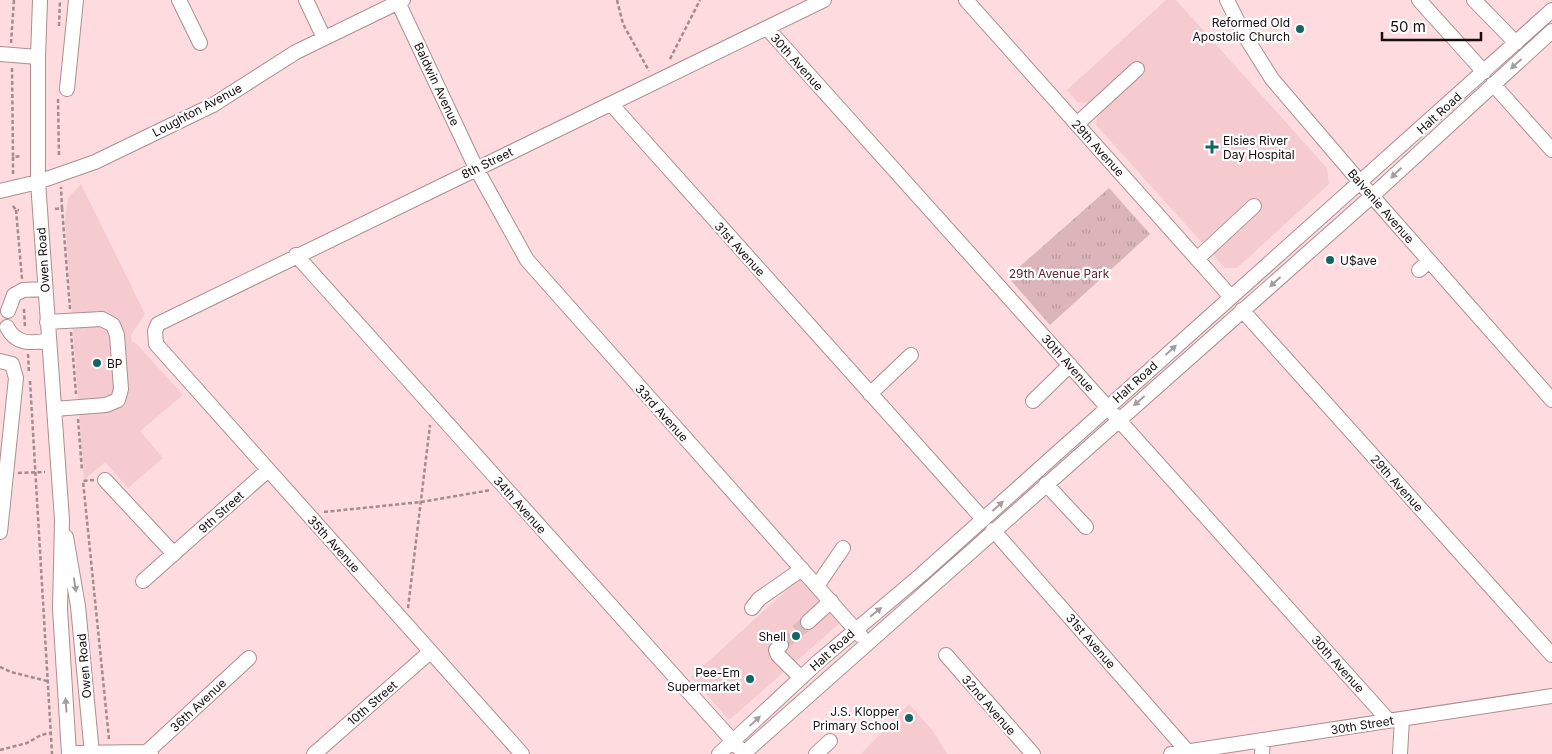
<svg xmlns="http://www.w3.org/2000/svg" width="1552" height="754" font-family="Inter,sans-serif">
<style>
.built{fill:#f5cbd0}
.park{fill:url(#park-tufts)}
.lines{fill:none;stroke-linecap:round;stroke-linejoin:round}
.minor-tunnel{stroke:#dcbcbf;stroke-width:14;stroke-dasharray:14 7;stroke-linecap:butt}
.minor-casing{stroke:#ad8d91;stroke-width:16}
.path{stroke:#a48b8d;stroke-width:2.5;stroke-dasharray:4 2.5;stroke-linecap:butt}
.minor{stroke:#fff;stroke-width:14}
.oneway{fill:#a39e9f}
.poi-dot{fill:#146465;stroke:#fff;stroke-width:2}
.labels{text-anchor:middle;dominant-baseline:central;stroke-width:4.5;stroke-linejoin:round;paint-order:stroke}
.poi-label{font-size:12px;fill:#180d0f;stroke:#fff;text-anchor:end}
.street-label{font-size:12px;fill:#180d0f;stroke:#fff}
.park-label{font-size:12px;fill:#5d2831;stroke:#fff}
</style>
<defs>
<pattern id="park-tufts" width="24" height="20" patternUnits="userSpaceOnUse" patternTransform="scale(1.25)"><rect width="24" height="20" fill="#dbb5b9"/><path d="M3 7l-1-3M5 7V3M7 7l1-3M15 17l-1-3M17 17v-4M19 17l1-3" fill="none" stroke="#bb9a9e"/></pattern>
</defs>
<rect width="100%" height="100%" fill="#fedbde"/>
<path class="built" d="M 1166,0 L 1176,0 L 1327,168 L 1329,184 L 1237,268 L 1225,268 L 1096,125 L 1098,112 L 1090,103 L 1077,102 L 1067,90 Z
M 81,184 L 145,314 L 131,335 L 132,342 L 135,342 L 183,395 L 140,431 L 163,458 L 128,488 L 105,462 L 84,480 L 65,221 L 68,198 Z
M 801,577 L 838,618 L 839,624 L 729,720 L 691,677 Z
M 909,704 L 933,731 L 947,754 L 861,754 Z"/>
<path class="park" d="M 1109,188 L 1150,234 L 1050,325 L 1008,277 Z"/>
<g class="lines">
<path class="minor-tunnel" d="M 781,645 L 808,622"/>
<g class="minor-casing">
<path id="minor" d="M 40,0 L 38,57 L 38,182 L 62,520 L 60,609 L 69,754
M 179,0 L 200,43
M 306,0 L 324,38
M 397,0 L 476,168 L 527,260 L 861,636
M 966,0 L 1231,297
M 1227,0 L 1245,36 L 1272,79 L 1372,196 L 1552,400
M 1419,0 L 1484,72
M 1474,0 L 1516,43
M 767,28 L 1389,721
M 0,54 L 38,57
M 1493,84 L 1552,150
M 67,89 L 76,0
M 611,104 L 983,519
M 1077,124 L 1137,69
M 0,191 L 38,182 L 95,162 L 213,105 L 296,52 L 403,0
M 296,255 L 739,748
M 1197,259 L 1254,206
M 1419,270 L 1429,261
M 1242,310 L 1552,655
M 8,311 L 14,295 L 23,290 L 45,289
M 47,322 L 102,319 L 113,325 L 117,335 L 121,389 L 118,400 L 106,405 L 54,409
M 7,327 C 16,345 31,343 48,341
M 0,361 L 12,364 L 16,378 L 0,532
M 870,394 L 911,355
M 1033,401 L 1070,365
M 105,480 L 174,554
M 1046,484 L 1086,527
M 993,530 L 1188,752
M 66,537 L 78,606 L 92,754
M 143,581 L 268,470
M 817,586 L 843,548
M 752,608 L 759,599 L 802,569
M 808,622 L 831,601
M 781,645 L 776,650 L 778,655 L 801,678
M 946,655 L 1033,754
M 147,752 L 249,658
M 69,753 L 147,752 L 151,754
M 314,754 L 430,652
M 522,754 L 156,344 L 155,331 L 158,324 L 824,0
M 719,754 L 819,661 L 922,574 L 1552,10
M 743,754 L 1372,196 L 1552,31
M 816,754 L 830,741
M 1171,754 L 1552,696
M 1262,754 L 1263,740
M 1400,754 L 1402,719"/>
</g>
<path class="path" d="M 617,0 L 623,24 L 649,71
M 59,26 L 60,0
M 11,43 L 14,0
M 670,59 L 700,0
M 12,68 L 13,157
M 58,99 L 59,157
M 13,174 L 13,157 L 22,156
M 13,206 L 16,210 L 19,210
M 62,208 L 70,309
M 55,209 L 62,208 L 61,187
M 16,210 L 22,279
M 24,309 L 25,328
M 71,332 L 76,394
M 28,354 L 29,373
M 30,381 L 52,754
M 78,419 L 82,471
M 18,473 L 45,472
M 94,480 L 83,481 L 109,739
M 324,512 L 421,502 L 491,490
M 408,608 L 430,425
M 0,667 L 11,672 L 47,681
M 0,750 L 27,743 L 41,735 L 50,733"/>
<use href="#minor" class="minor"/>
</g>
<defs><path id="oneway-solid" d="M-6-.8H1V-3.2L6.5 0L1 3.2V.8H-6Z" transform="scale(1.25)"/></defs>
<g class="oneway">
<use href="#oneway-solid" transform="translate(1516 64) rotate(138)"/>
<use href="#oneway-solid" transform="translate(1396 173) rotate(136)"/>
<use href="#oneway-solid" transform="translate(1275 282) rotate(138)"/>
<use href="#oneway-solid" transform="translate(1171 350) rotate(-42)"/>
<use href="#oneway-solid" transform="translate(1139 401) rotate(139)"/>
<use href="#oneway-solid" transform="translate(998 506) rotate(-42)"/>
<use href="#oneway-solid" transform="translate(75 585) rotate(81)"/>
<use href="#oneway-solid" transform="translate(876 612) rotate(-39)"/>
<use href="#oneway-solid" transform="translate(66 705) rotate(-94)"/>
<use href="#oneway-solid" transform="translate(755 721) rotate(-43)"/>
</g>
<g class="poi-dot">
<circle cx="1300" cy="29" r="5"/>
<path d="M1209.5 139.5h5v5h5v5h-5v5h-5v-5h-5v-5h5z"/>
<circle cx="1330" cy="260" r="5"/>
<circle cx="97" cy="363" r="5"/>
<circle cx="796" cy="636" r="5"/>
<circle cx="750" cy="679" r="5"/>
<circle cx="909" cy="718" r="5"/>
</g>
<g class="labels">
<g class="poi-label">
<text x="1290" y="22">Reformed Old<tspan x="1290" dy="14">Apostolic Church</tspan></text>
<text x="1223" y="140" text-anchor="start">Elsies River<tspan x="1223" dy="14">Day Hospital</tspan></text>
<text x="1340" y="260" text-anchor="start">U$ave</text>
<text x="107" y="363" text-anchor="start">BP</text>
<text x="786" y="636">Shell</text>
<text x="740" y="672">Pee-Em<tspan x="740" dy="14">Supermarket</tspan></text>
<text x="899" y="711">J.S. Klopper<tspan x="899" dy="14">Primary School</tspan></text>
</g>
<g class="street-label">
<text transform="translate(797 62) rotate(48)">30th Avenue</text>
<text transform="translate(437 84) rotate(65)">Baldwin Avenue</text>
<text transform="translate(197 110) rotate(-28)">Loughton Avenue</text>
<text transform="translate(1439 113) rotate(-42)">Halt Road</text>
<text transform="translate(1098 148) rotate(48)">29th Avenue</text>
<text transform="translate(487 163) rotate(-26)">8th Street</text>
<text transform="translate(1381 206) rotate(49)">Balvenie Avenue</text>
<text transform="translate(740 249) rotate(48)">31st Avenue</text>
<text transform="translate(43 260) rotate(-94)">Owen Road</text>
<text transform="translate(1068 363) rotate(48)">30th Avenue</text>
<text transform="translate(1135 382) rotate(-42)">Halt Road</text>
<text transform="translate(662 413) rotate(48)">33rd Avenue</text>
<text transform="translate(1397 483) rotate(48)">29th Avenue</text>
<text transform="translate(520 505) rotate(48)">34th Avenue</text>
<text transform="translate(221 512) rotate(-42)">9th Street</text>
<text transform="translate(334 544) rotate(48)">35th Avenue</text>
<text transform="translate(1091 641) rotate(49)">31st Avenue</text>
<text transform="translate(832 650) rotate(-42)">Halt Road</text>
<text transform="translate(1338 664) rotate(48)">30th Avenue</text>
<text transform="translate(84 666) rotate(-95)">Owen Road</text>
<text transform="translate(372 703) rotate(-41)">10th Street</text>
<text transform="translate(198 705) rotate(-43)">36th Avenue</text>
<text transform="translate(989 705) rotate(49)">32nd Avenue</text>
<text transform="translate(1362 725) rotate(-9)">30th Street</text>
</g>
<g class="park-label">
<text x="1059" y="273">29th Avenue Park</text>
</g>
</g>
<path d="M1382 32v8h99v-8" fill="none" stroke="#180d0f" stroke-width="2.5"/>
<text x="1390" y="32" font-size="15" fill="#180d0f" stroke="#ffffff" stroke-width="4" paint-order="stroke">50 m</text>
</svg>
